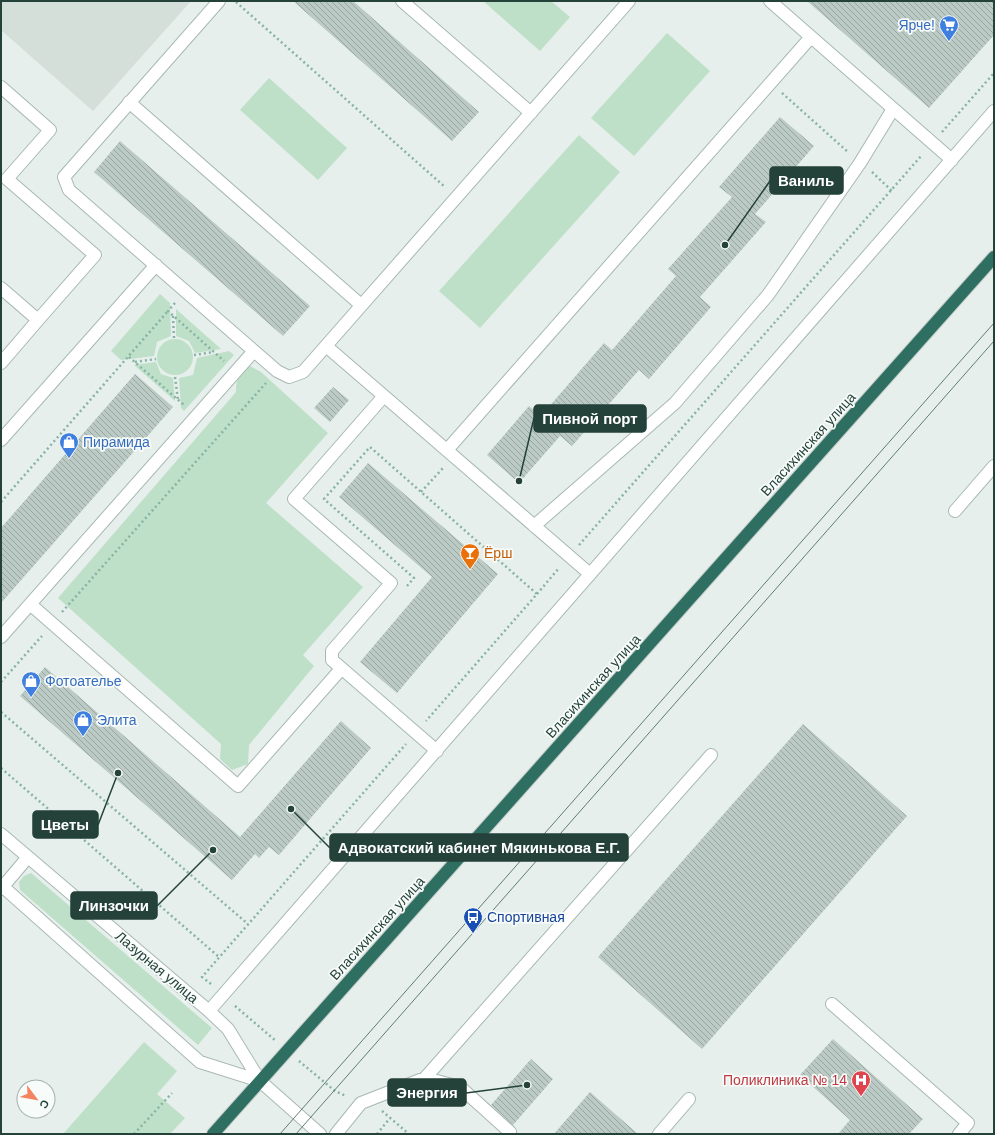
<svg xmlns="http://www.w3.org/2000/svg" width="995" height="1135" font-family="Arial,sans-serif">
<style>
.built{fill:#d4dfda}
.green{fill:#bfe0c8}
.building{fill:url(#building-back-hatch)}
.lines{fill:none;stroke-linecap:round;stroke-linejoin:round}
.minor-casing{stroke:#a8b8b2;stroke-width:14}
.highway-casing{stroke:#c2cac8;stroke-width:14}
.path{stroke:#86b3a5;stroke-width:2.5;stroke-dasharray:2 3;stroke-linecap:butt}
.minor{stroke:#fff;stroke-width:12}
.highway{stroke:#2f6f62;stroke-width:12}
.tram{stroke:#5f7d75;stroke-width:1}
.labels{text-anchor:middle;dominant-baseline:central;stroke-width:3.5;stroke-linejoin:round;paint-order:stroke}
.shop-label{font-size:14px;fill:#366cbe;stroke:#f7fbf9;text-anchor:start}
.street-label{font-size:14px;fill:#24423a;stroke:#f7fbf9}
.food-label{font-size:14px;fill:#c56008;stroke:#f7fbf9;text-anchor:start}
.transit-label{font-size:14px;fill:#164399;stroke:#f7fbf9;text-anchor:start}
.health-label{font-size:14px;fill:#be3a42;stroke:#f7fbf9;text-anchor:end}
.leader{fill:none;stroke:#24423a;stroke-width:1.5}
.callout-dot{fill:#24423a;stroke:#f7fbf9;stroke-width:1.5}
.callout{fill:#24423a;stroke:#24423a;stroke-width:1.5}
.callout-label{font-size:15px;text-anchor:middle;font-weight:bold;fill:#fff}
</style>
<defs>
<pattern id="building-back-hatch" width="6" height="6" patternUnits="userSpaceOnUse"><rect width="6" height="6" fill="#bbcac4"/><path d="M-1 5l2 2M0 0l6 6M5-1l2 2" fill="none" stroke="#98a6a0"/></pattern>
</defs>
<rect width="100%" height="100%" fill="#e6efeb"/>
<path class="built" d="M 1,1 L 191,1 L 93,111 L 1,30 Z"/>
<path class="green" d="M 483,1 L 551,1 L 570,17 L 540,51 Z
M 667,33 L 710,71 L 634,156 L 591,118 Z
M 269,78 L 347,148 L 318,180 L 240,110 Z
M 579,135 L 620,172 L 480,328 L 439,291 Z
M 160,294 L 170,303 L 171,336 L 157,342 L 154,356 L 121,360 L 111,351 Z
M 176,309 L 221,349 L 195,353 L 189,341 L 176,336 Z
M157 357a18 18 0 1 1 36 0a18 18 0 1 1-36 0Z
M 229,351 L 234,355 L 184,411 L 181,408 L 179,378 L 193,375 L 197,358 Z
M 156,362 L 161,374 L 173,378 L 175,401 L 134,365 Z
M 250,366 L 261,372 L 328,433 L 266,503 L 363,587 L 303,655 L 314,666 L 249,745 L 248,764 L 232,770 L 220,759 L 221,744 L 58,598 L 236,392 C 236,378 239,373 250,366 Z
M 31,873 L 212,1028 L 198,1045 L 20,890 L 19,882 L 24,876 Z
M 144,1042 L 177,1071 L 157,1094 L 185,1118 L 170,1134 L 63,1134 Z"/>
<path class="building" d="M 293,1 L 353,1 L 479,112 L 452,141 Z
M 807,1 L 994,1 L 994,35 L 929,108 Z
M 780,117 L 814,146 L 755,214 L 766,222 L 700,297 L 711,307 L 649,379 L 639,370 L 572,446 L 560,436 L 519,483 L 487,455 L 529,406 L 541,416 L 604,343 L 612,350 L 676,276 L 668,269 L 732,197 L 719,187 Z
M 120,141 L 310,306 L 283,336 L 94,172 Z
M 135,374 L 173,407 L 1,603 L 1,528 Z
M 333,387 L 349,400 L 330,422 L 314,408 Z
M 368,463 L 498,574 L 397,693 L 360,662 L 432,577 L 339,497 Z
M 45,667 L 240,837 L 341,721 L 371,748 L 279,855 L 269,847 L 259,858 L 255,854 L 232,880 L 20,696 Z
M 803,724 L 907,816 L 702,1049 L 598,957 Z
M 833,1039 L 923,1119 L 909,1134 L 838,1134 L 850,1120 L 800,1075 Z
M 531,1059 L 553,1079 L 513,1125 L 491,1105 Z
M 590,1092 L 638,1134 L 554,1134 Z"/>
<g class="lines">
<g class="minor-casing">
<path id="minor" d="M 219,1 L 64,177 L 69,190 L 254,351
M 402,1 L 531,113
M 770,1 L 952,160
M 1,87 L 50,130 L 7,179 L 95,255 L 38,320
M 129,102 L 361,305
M 1,288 L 38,320 L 1,363
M 326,346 L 384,396
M 1,440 L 156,265
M 447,450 L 811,37
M 955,511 L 994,466
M 534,526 L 675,403 L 768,295 L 860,163 L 893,109
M 30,604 L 238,786 L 341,669
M 1,637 L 254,351 L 277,371 L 289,377 L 303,372 L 629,1
M 437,751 L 332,660 L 332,651 L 391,583 L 294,499 L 384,396 L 590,574
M 1,834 L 209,1011 L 228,1029 L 260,1081 L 320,1134
M 1,885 L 200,1062 L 260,1081
M 1,889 L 28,857
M 832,1004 L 968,1123 L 959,1134
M 209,1011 L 994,111
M 425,1078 L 711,755
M 336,1134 L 361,1103 L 425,1078 L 460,1087 L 510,1132 L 510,1134
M 659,1134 L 689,1099"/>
</g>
<g class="highway-casing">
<path id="highway" d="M 213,1134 L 994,257"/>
</g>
<path class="path" d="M 236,2 L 445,187
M 782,93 L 848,152
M 942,132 L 994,73
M 872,172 L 892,191
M 175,303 L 168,311 L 224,361
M 173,316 L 174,338
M 194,355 L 214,352
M 129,357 L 184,405
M 135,362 L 156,359
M 175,377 L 178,400
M 421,492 L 443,468
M 1,502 L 168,311
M 579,545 L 922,155
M 407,586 L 414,578 L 324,499 L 370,447 L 537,594 L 426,721
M 537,594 L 559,568
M 62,612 L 266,383
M 1,682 L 42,636
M 1,712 L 248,924
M 1,768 L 219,957
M 211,984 L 202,977 L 406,744
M 235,1006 L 276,1041
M 299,1061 L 335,1091 L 346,1096
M 382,1111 L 409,1134
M 134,1134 L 172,1093
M 377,1134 L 390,1118"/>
<use href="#minor" class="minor"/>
<use href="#highway" class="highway"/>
<path class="tram" d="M 280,1134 L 994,323
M 296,1134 L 994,341"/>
</g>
<defs>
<g id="supermarket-pin" transform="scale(1)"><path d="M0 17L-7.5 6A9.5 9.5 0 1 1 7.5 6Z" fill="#3f7fe0" stroke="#f7fbf9"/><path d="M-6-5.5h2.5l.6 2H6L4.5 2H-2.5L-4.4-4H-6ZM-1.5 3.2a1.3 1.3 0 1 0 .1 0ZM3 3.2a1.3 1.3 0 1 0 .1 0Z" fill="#fff"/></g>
<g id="shop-pin" transform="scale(1)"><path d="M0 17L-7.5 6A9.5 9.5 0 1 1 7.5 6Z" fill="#3f7fe0" stroke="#f7fbf9"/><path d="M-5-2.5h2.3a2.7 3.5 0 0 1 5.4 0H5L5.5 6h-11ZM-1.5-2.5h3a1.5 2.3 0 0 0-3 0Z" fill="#fff"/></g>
<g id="bar-pin" transform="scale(1)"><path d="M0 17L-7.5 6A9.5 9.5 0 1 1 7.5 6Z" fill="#e8710a" stroke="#f7fbf9"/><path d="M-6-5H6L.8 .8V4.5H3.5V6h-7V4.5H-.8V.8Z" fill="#fff"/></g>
<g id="bus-pin" transform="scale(1)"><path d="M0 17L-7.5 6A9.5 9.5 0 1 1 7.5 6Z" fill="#1a4fb4" stroke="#f7fbf9"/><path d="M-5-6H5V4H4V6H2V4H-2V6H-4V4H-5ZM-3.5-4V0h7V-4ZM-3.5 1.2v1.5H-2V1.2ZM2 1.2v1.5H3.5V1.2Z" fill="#fff"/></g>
<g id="hospital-pin" transform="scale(1)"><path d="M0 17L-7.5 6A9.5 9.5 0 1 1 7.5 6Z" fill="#e0444e" stroke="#f7fbf9"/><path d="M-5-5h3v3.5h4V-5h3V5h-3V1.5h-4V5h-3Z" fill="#fff"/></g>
</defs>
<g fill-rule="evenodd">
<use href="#supermarket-pin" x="949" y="25"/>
<use href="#shop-pin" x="69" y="442"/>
<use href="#bar-pin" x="470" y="553"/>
<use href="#shop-pin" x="31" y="681"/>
<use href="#shop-pin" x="83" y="720"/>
<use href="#bus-pin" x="473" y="917"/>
<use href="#hospital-pin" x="861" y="1080"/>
</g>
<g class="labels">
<g class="shop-label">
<text x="935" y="25" text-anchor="end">Ярче!</text>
<text x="83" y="442">Пирамида</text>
<text x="45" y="681">Фотоателье</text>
<text x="97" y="720">Элита</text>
</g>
<g class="street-label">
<text transform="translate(808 444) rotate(-48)">Власихинская улица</text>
<text transform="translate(593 686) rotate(-48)">Власихинская улица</text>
<text transform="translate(377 928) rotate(-48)">Власихинская улица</text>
<text transform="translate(157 967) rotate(40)">Лазурная улица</text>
</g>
<g class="food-label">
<text x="484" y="553">Ёрш</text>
</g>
<g class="transit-label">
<text x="487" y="917">Спортивная</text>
</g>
<g class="health-label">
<text x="847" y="1080">Поликлиника № 14</text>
</g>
</g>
<path class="leader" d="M725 245L770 181M519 481L534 418M118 773L98 825M291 809L330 848M213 850L157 906M527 1085L466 1093"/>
<g class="callout-dot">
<circle cx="725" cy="245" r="4"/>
<circle cx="519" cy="481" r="4"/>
<circle cx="118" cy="773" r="4"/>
<circle cx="291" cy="809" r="4"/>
<circle cx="213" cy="850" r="4"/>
<circle cx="527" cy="1085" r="4"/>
</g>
<g class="callout">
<rect x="770" y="167" width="73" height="27" rx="4"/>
<rect x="534" y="405" width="112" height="27" rx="4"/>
<rect x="33" y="811" width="65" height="27" rx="4"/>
<rect x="330" y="834" width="298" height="27" rx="4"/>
<rect x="71" y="892" width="86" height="27" rx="4"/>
<rect x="388" y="1079" width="78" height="27" rx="4"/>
</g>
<g class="callout-label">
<text x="806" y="186">Ваниль</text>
<text x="590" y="424">Пивной порт</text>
<text x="65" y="830">Цветы</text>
<text x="479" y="853">Адвокатский кабинет Мякинькова Е.Г.</text>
<text x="114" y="911">Линзочки</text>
<text x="427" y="1098">Энергия</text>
</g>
<rect width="995" height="1135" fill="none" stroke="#24423a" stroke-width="4"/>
<g transform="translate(36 1099) rotate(122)"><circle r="19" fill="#f7fbf9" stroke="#a3b1ad"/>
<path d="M0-3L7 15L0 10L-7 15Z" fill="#f4845f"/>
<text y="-6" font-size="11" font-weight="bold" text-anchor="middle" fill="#24423a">С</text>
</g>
</svg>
